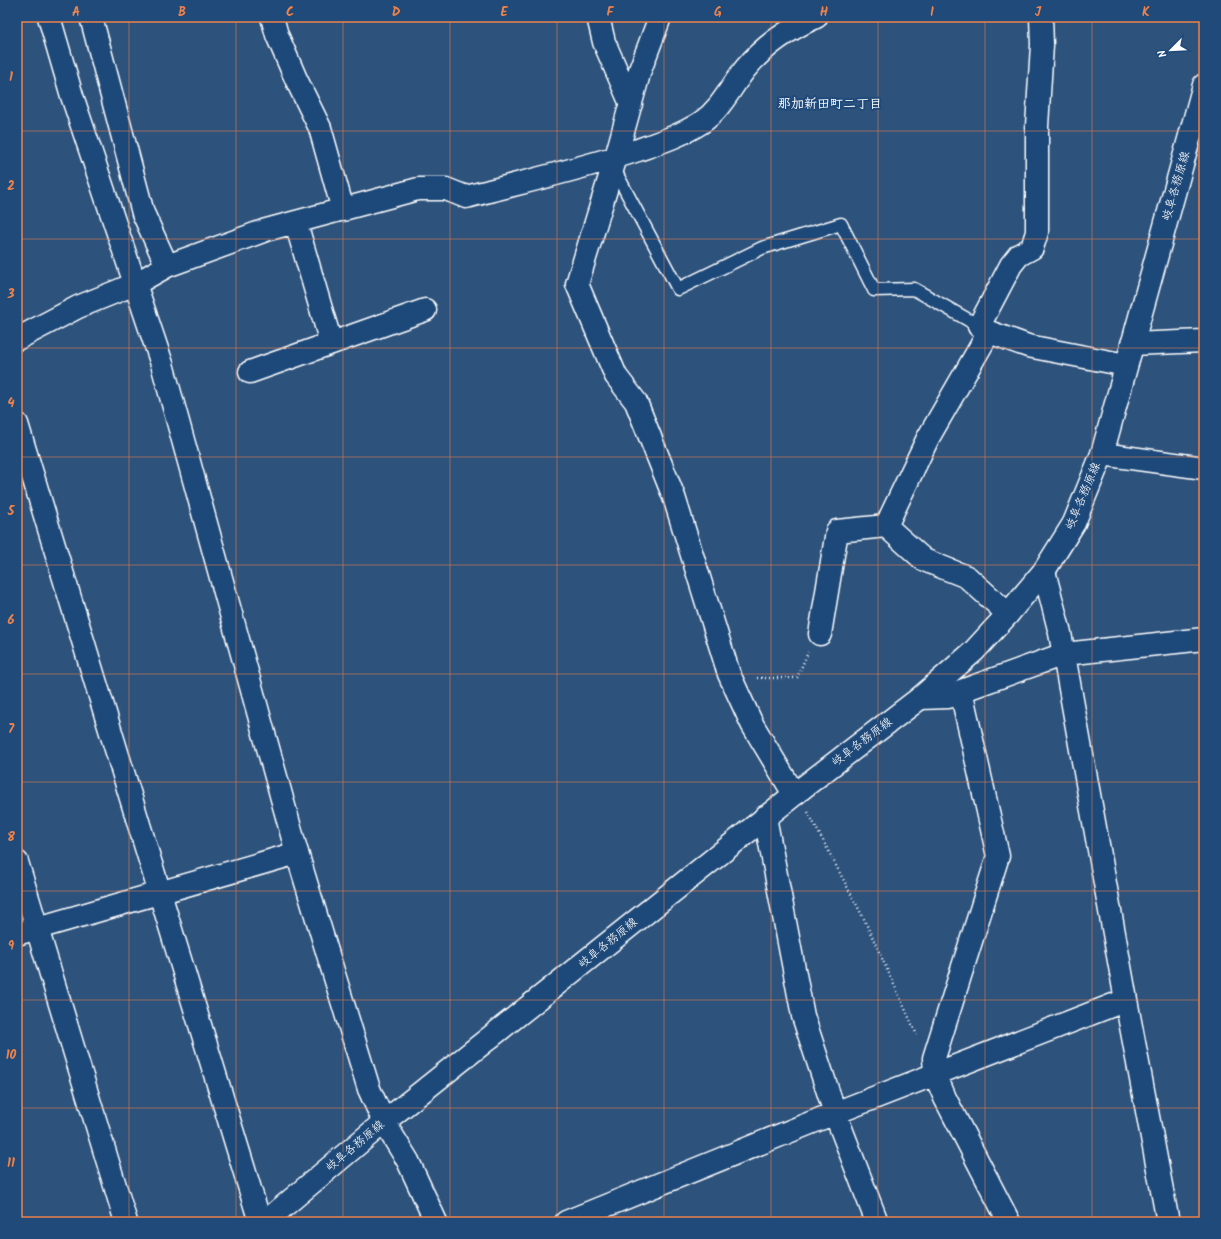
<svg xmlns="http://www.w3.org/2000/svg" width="1221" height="1239" font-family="Kalam,'Klee One',sans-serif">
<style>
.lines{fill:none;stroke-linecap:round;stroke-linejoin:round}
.lane-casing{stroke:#fff;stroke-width:15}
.street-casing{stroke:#fff;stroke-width:25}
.secondary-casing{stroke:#fff;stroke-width:25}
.path{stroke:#fff;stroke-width:2.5;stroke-dasharray:1 3;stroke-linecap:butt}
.lane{stroke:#1f4a7a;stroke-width:12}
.street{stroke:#1f4a7a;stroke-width:22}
.secondary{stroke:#1f4a7a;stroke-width:22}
.grid{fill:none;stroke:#ee8249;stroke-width:1;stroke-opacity:0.55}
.labels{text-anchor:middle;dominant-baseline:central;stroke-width:4;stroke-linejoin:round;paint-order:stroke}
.street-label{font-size:12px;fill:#fff;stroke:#1f4a7a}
.neighbourhood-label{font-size:13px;font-weight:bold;fill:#fff;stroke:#1f4a7a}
.neatline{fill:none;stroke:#ee8249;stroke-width:1.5}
.grid-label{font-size:13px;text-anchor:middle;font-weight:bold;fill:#ee8249}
</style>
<rect width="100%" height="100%" fill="#2d527c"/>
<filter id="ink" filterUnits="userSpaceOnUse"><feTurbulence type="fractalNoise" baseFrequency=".025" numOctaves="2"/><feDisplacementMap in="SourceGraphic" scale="8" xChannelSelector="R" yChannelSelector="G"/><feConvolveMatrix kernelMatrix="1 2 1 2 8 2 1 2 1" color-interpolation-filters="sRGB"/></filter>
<g filter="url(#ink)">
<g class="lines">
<g class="lane-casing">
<path id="lane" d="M 613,167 L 678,289 L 762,248 L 841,224 L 874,290 L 914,289 L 979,326"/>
</g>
<g class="street-casing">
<path id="street" d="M 91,17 L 143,213 L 167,266 L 135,284
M 272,17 L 277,35 L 296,79 L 320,128 L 343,210
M 598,17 L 604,42 L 631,104
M 660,17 L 640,70 L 616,157 L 577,284 L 616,376 L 636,402 L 674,497 L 729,674 L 752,724 L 794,794
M 1041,17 L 1042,45 L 1037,126 L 1037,232 L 1032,248 L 1019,255 L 1011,265 L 979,326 L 989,332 L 1028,346 L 1126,365
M 296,223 L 331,343
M 167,266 L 266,230 L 418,189 L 446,189 L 466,197 C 523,182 582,169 638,150 C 661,142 682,135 702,122 C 722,108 731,86 746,68 C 765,45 789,29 816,17
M 1132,344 L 1204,341
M 250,372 L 425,310
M 17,424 L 260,1222
M 1102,454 L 1204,468
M 886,526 L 928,438 L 989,332
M 1044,571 L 1060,633 L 1126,1000 L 1168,1222
M 820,634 L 837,531 L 886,526 L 924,560 L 967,577 L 1008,614
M 961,691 L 998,856 L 934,1058 L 935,1074 L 945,1098 L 1009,1222
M 920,698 L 948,697 L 961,691 L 1064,654 L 1204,639
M 765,817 L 803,1016 L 835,1113 L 877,1222
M 17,862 L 126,1222
M 17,934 L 297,853
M 384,1122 L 408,1161 L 436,1222
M 566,1222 L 835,1113 L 1126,1000"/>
</g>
<g class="secondary-casing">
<path id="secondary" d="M 49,17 L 72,96 L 162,364 L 297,853 L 369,1089 L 384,1122
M 17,339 L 78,307 L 135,284
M 265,1222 L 384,1122 L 805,786 L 920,698 L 974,651 L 1008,614 L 1044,571 L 1074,523 L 1102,454 L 1204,85"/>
</g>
<path class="path" d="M 757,678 L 797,678 L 808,652
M 808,812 L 864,919 L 917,1035"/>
<use href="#lane" class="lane"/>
<use href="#street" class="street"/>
<use href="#secondary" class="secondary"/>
</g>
</g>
<path class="grid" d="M 129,17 L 129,1222M 236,17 L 236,1222M 343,17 L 343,1222M 450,17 L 450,1222M 557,17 L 557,1222M 664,17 L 664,1222M 771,17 L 771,1222M 878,17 L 878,1222M 985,17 L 985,1222M 1092,17 L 1092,1222M 17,131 L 1204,131M 17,239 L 1204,239M 17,348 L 1204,348M 17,457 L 1204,457M 17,565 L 1204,565M 17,674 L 1204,674M 17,782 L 1204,782M 17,891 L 1204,891M 17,1000 L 1204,1000M 17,1108 L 1204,1108"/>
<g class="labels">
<g class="street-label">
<text transform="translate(1176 186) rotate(-74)">岐阜各務原線</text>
<text transform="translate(1083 496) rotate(-67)">岐阜各務原線</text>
<text transform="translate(862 742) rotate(-37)">岐阜各務原線</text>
<text transform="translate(608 943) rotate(-39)">岐阜各務原線</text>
<text transform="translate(355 1146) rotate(-40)">岐阜各務原線</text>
</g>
<g class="neighbourhood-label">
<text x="830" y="104">那加新田町二丁目</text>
</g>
</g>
<rect width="1221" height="1239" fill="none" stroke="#1f4a7a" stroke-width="44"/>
<g transform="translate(1171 50) rotate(246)" stroke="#1f4a7a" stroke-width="3" paint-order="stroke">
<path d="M0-3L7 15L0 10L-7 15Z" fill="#ffffff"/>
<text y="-6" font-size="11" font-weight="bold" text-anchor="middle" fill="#ffffff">N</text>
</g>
<rect x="22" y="22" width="1177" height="1195" class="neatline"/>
<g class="grid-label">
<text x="76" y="16">A</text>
<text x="182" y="16">B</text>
<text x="290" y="16">C</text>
<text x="396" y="16">D</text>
<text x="504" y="16">E</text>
<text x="610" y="16">F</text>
<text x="718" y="16">G</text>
<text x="824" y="16">H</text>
<text x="932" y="16">I</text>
<text x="1038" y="16">J</text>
<text x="1146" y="16">K</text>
<text x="11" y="81">1</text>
<text x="11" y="190">2</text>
<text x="11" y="298">3</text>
<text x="11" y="407">4</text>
<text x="11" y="515">5</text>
<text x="11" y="624">6</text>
<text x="11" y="733">7</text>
<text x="11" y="841">8</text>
<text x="11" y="950">9</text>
<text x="11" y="1059">10</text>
<text x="11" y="1167">11</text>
</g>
</svg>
